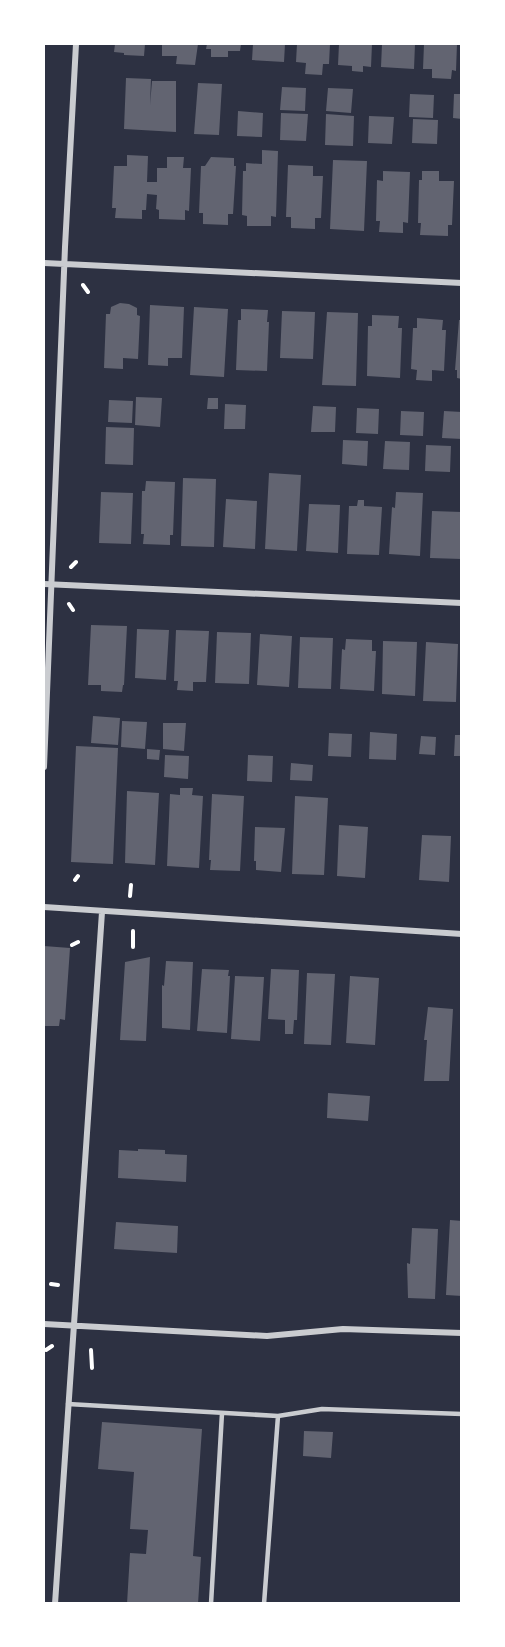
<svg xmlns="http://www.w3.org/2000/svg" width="505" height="1647" font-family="Karla,sans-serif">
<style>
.building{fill:#626471}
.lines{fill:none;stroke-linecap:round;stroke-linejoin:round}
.path{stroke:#fff;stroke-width:4}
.service{stroke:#caccd0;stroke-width:4.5}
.minor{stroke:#caccd0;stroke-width:6}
</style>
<rect width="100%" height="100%" fill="#2d3142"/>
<path class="building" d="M 115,44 L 145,44 L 144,56 L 124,55 L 124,53 L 114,52 Z
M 162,44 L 198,44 L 195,65 L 176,64 L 177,56 L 162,56 Z
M 207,44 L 241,44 L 240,51 L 228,51 L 228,57 L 211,57 L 211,49 L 206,49 Z
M 253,44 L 285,44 L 284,62 L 252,60 Z
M 297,44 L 330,44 L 329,64 L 323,64 L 322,75 L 305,74 L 306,63 L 296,62 Z
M 339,44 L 372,44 L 371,67 L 363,66 L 363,72 L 352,71 L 352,66 L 338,65 Z
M 382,44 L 415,44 L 414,69 L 381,67 Z
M 424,44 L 457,44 L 456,71 L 452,70 L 451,79 L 432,78 L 432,69 L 423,69 Z
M 126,78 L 151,79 L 150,105 L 152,81 L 176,81 L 176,132 L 124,129 Z
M 198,83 L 222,84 L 219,135 L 194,134 Z
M 282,87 L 306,88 L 305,111 L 280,110 Z
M 328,88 L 353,89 L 351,113 L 326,111 Z
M 410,94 L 434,95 L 433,118 L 409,117 Z
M 454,94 L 462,94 L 462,119 L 453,118 Z
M 238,111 L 263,113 L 262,137 L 237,136 Z
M 281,113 L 308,114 L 306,141 L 280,140 Z
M 326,114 L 354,116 L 353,146 L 325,145 Z
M 369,116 L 394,117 L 392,144 L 368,143 Z
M 413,119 L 438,120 L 437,144 L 412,143 Z
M 262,150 L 278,151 L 276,217 L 271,216 L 271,226 L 247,226 L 247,216 L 242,215 L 243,171 L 246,171 L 246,163 L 262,164 Z
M 127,155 L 148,156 L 147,182 L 157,182 L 157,168 L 167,168 L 167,157 L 184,157 L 183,168 L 191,168 L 189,211 L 185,210 L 185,220 L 159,219 L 159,210 L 156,209 L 157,195 L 147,194 L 146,210 L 142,210 L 142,219 L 115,218 L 116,208 L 112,208 L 114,166 L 127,166 Z
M 211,157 L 234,158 L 234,166 L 236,166 L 233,214 L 228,214 L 228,225 L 203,224 L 203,213 L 199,213 L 201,166 L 205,166 Z
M 333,160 L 367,161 L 364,231 L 330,229 Z
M 288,165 L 313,166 L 313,176 L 323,176 L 321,218 L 315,218 L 315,229 L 291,228 L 291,217 L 286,217 Z
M 383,171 L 410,172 L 408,223 L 403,222 L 403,233 L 379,232 L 380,221 L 376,221 L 377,180 L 383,181 Z
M 422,171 L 439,171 L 439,181 L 454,181 L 452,225 L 448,225 L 448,236 L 420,235 L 421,223 L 418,223 L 419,180 L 422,180 Z
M 120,303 L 129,304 L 137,308 L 137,315 L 140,316 L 138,359 L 123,358 L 123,369 L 104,368 L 106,314 L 110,314 L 111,307 Z
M 150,305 L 184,307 L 182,358 L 168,358 L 168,366 L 148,365 Z
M 194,307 L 228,309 L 224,377 L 190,375 Z
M 241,309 L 268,310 L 267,322 L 269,322 L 267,371 L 236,370 L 238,320 L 241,320 Z
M 282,311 L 315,312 L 313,359 L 280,358 Z
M 327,312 L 358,313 L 356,386 L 322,385 Z
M 372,315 L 399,316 L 398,328 L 402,328 L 400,378 L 367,376 L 368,326 L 372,326 Z
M 417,318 L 443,320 L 442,330 L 446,330 L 444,371 L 432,370 L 432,381 L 416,380 L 417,370 L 411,369 L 413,328 L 417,328 Z
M 459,320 L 462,320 L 462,379 L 457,378 L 457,370 L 455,370 Z
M 136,397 L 162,398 L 160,427 L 135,425 Z
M 208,398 L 218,398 L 218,409 L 207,409 Z
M 109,400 L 133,401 L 132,423 L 108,422 Z
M 225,404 L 246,405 L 245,429 L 224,429 Z
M 313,406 L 336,407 L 335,432 L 311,432 Z
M 357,408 L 379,409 L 378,434 L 356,433 Z
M 401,411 L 424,412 L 423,436 L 400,435 Z
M 444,411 L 462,412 L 462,439 L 442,438 Z
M 106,427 L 134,428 L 133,465 L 105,464 Z
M 343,440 L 368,441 L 367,466 L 342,464 Z
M 385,441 L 410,442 L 409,470 L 383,469 Z
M 426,445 L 451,446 L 450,472 L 425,471 Z
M 269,473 L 301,475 L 297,551 L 265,549 Z
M 183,478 L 216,479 L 214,547 L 181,546 Z
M 146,481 L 175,482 L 173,535 L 170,535 L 170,545 L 143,544 L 144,534 L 141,534 L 142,491 L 145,491 Z
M 101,492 L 133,493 L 131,544 L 99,543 Z
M 396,492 L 423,493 L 420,556 L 389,554 L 392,507 L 395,508 Z
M 226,499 L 257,501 L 255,549 L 223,547 Z
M 358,500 L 364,500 L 364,506 L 382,507 L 379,555 L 347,554 L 349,506 L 357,506 Z
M 309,504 L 340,505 L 338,553 L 306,551 Z
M 432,511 L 462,512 L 462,559 L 430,558 Z
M 91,625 L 127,626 L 124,685 L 123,685 L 122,692 L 101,691 L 101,685 L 88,685 Z
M 137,629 L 169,630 L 166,680 L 135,678 Z
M 176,630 L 209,631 L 206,682 L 193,682 L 193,691 L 177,690 L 178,681 L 174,681 Z
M 217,632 L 251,633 L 249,684 L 215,683 Z
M 260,634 L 292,636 L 289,687 L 257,685 Z
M 300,637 L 333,638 L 331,689 L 298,688 Z
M 346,639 L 372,640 L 372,651 L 376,651 L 374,691 L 340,689 L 342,649 L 345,650 Z
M 383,641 L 417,642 L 415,696 L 382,694 Z
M 426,642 L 458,644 L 456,702 L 423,701 Z
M 93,716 L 120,718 L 118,745 L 91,743 Z
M 122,721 L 147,722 L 145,749 L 121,747 Z
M 163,723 L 186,723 L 184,751 L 163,749 Z
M 370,732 L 397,734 L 396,760 L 369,759 Z
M 329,733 L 352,734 L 351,757 L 328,756 Z
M 455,735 L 462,735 L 462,756 L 454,756 Z
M 421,736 L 436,737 L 435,755 L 419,754 Z
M 76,746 L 118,748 L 113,864 L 71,862 Z
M 147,749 L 160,750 L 159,760 L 147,759 Z
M 165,755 L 189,756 L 188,779 L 164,777 Z
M 248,755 L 273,756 L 272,782 L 247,781 Z
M 291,763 L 313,765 L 312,781 L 290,780 Z
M 180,788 L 193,788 L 192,795 L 203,796 L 199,868 L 167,866 L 170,794 L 180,795 Z
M 127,791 L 159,793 L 155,865 L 125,863 Z
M 212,794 L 244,796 L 240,871 L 210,870 L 211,860 L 209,860 Z
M 295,796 L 328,798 L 324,875 L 292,874 Z
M 339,825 L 368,827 L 365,878 L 337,876 Z
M 255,827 L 285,828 L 281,872 L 256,870 L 256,861 L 254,861 Z
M 422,835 L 451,836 L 449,882 L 419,880 Z
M 44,946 L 70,948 L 65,1020 L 60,1019 L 59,1026 L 44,1026 Z
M 150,957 L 146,1041 L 120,1040 L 125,962 Z
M 166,961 L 193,962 L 190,1030 L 162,1028 L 162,985 L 164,986 Z
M 202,969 L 229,970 L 228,976 L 230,976 L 227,1033 L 197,1031 Z
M 271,969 L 299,970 L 297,1020 L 294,1020 L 293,1034 L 285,1034 L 285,1020 L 268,1019 Z
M 307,973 L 335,974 L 331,1045 L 304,1044 Z
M 235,976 L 264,977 L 260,1041 L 231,1039 Z
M 350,976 L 379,978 L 375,1045 L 346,1043 Z
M 428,1007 L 453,1009 L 449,1081 L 424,1081 L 427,1040 L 424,1040 Z
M 328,1093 L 370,1096 L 368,1121 L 327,1118 Z
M 138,1149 L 165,1150 L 165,1154 L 187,1155 L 186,1182 L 118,1178 L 119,1150 L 138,1151 Z
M 450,1220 L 462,1221 L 462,1296 L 446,1295 Z
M 116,1222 L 178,1226 L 177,1253 L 114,1249 Z
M 412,1228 L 438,1229 L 435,1299 L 408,1298 L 407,1263 L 410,1264 Z
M 102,1422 L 202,1429 L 193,1556 L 201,1557 L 198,1604 L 127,1604 L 130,1553 L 146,1554 L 148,1530 L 130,1529 L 134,1472 L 98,1469 Z
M 304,1431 L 333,1432 L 331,1458 L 303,1456 Z"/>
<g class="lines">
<path class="path" d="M 83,285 L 88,292
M 71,567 L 76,562
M 69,604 L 73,610
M 75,880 L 78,876
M 130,896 L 131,885
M 72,945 L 78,942
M 133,947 L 133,931
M 51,1284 L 58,1285
M 46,1350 L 52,1346
M 91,1350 L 92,1368"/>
<path class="service" d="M 68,1404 L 278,1416 L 322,1409 L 462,1414
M 211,1604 L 222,1413
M 264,1604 L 278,1416"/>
<path class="minor" d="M 44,263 L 462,283
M 44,584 L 462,603
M 44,767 L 65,247 L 76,44
M 44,907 L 462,934
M 44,1324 L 267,1336 L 343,1329 L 462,1333
M 55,1604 L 102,912"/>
</g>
<rect width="505" height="1647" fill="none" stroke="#ffffff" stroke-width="90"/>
</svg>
